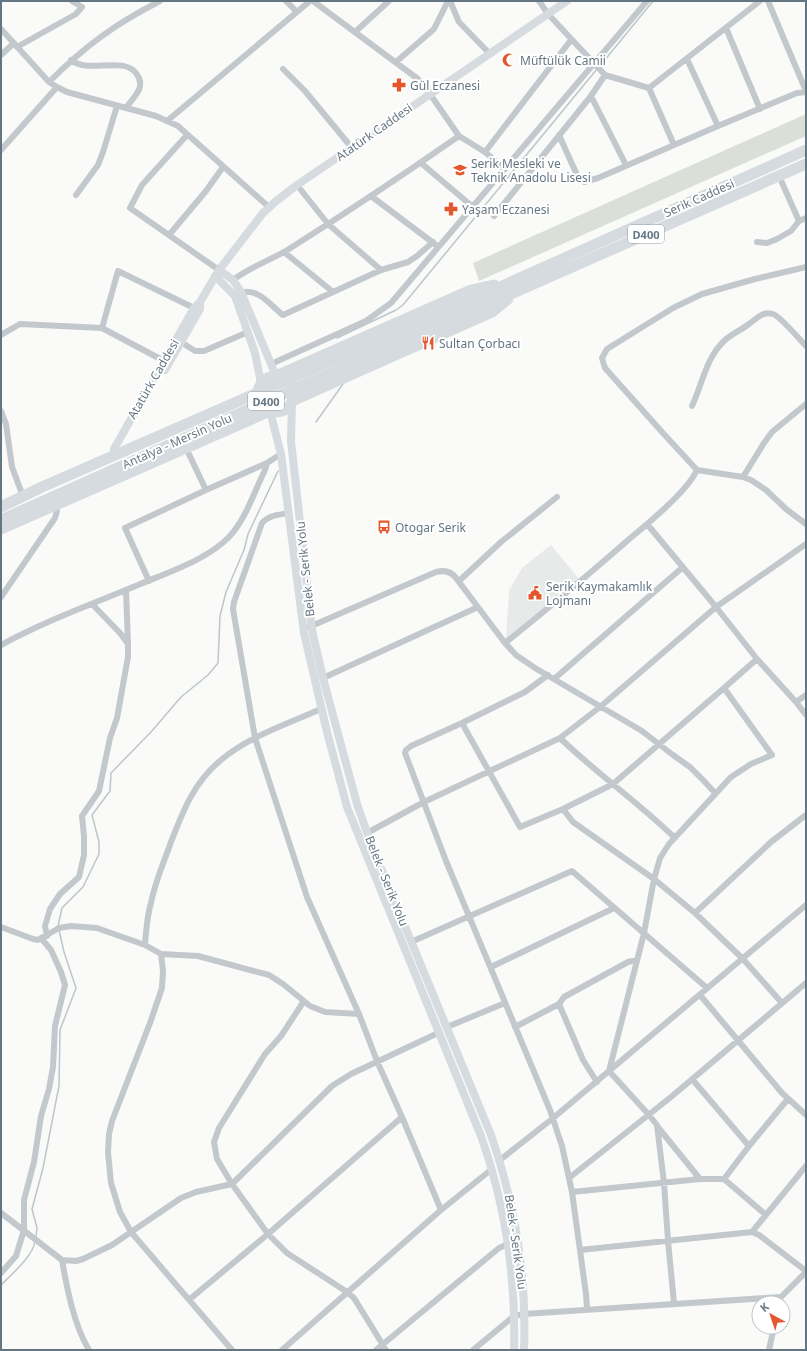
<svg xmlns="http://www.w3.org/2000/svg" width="807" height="1351" font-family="'Noto Sans',sans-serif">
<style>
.built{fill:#e8e9e9}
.green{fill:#dadfd7}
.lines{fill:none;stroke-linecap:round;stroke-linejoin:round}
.stream{stroke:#bbc7cb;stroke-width:1.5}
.street{stroke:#c3c8cc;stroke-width:6}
.secondary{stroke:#d6dbdf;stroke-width:8}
.highway{stroke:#d6dbdf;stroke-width:11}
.labels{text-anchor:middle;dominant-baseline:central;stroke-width:4;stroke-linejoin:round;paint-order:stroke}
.shield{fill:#fff;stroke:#939fa8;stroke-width:1}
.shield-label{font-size:11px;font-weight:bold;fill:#657683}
.poi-label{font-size:12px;fill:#657683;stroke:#fff;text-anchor:start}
.street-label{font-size:12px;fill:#657683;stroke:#fff}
</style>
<rect width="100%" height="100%" fill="#fafaf8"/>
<path class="built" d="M 551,545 L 579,579 L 506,638 L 509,591 L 522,568 Z"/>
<path class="green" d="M 806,114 L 806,136 L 479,281 L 473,263 Z"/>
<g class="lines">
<path class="stream" d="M 604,61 L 653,1
M 337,338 L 396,310 L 403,305 L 597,69
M 316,422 L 343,384
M 58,926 L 62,908 L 83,887 L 99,854 L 99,842 L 92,815 L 110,791 L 111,773 L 151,732 L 181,697 L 208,675 L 218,663 L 220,616 L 226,592 L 244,550 L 248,534 L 278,471
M 36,1237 L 37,1228 L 32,1209 L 43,1168 L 59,1086 L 60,1030 L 76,988 L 64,952 L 59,930
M 1,1285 C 11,1275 34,1255 35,1241"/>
<path class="street" d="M 286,1 L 297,12
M 313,1 L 418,79 L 430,94 L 459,136 L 485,152 L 505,169
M 450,1 L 459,22 L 490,54
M 539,1 L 548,14 L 605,75 L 649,88
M 768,1 L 806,91
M 726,28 L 760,109
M 1,29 L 49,82 L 57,87 L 67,92 L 156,116 L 178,126 L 269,207
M 355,32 L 389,1
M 17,47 L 76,14 L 82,7 L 72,1
M 1,55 L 14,43
M 687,59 L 718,126
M 71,60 C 87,74 123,56 136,73 C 147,87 134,96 126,108
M 396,62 L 434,29 L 448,1
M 283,69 L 305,91 L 352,148
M 49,82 C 85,46 115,24 160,1
M 649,88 L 760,1
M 649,88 L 674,145
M 591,96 L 626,165
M 167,121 L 310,1
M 187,135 L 142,185 L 130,208 L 219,270
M 559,135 L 577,175 L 584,182 L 598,178 L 718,126 L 797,93 L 806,92
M 1,150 L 57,87
M 485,152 L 571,40
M 421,163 L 473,207
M 779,176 L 799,221
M 297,185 L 328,224 L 381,270
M 76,195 L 98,165 L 103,152 L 117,106
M 371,196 L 436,245
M 494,216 L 591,96 L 605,75
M 169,235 L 206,191 L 223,167
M 757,242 L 767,243 L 777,239 L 791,231 L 799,221 L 806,218
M 284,252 L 333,292
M 233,280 C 250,267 271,260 289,249 C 346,213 403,175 459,136
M 238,294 C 256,285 270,305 283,315 L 381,270 L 408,262 L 417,256 L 433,242
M 102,328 L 118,271 L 194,308
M 1,335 L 20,324 L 102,328 L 168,363
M 181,342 L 195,351 L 204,351 L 248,332
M 271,364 L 366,321 L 391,303 L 647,1
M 692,406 C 702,385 706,358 724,341 C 731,334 741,330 749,324 C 757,318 763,311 773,314 C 780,316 800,340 806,346
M 1,411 L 6,424 L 12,467 L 21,491
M 186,448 L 206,490
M 697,470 L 743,477 L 751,480 L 766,490 L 786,509 L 806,524
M 743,477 L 764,443 L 772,432 L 806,404
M 289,513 C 278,515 269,515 262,523 L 234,602 L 233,609 L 255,738 L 307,897 L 359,1014 L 377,1061 L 402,1117 L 441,1210
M 647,524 L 716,607 L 757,659 L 796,702 L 806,715
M 149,581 L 125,528 L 206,490 L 267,463 L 281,454
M 459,581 L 501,542 L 557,497
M 126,590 L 128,644
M 1,597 L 55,518 L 57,511 L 56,505
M 309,627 L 436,572 C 444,570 451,571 456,578 L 505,643 L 516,655 L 535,668 L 642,731 L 673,755 L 690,767 L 704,781 L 715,793
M 505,643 C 546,610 587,576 627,541 C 647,524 686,493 697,470 L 662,432 L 605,368 L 602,358 L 607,349 L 673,308 L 702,294 L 755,279 L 806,267
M 1,645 C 45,621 92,604 138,585 C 166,573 207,560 229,537 C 246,519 254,492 265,470 L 267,463
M 548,675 L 525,692 L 462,723 L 411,746 L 406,750 L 405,753 L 446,861 L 550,1110 L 562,1146 L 572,1192 L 586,1294 L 587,1308
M 323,678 L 478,607
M 554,679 L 683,567
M 796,702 L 806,695
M 462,723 L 520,827 L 563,809 L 613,784 L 724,688 L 757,659
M 560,738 C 596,773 638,802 675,838
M 563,809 L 573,822 L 654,879 L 695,913 L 743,959 L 782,1003
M 367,833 L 424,802 L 560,738 L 600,707 L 716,607 L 806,544
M 695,913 L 771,842 L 806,815
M 1,927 L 33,939 L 38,940 L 59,928 L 71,926 L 97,928 L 145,945 L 161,954 L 198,956 L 269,975 L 283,984 L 310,1006 L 325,1012 L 359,1014
M 47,936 L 45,926 L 50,909 L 60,894 L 79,877 L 84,855 L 84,836 L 82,816 L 99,791 L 110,738 L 117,718 L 128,657 L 128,644 L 120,633 L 92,604
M 411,942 L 572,871 L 707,988
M 145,945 C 146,931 147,916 151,903 C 155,882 164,862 171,842 C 183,811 194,782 221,760 C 250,736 287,724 321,709
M 161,954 L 163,971 L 162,988 L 150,1023 L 112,1121 L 109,1134 L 108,1152 L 111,1183 L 120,1212 L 131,1232 L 232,1350
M 491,967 L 614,908
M 700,995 L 782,1093 L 806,1115
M 304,1001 L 281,1036 L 265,1054 L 219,1128 L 214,1142 L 217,1159 L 232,1184 L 268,1234 L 287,1253 L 347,1292 L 354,1298 L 386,1350
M 559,1004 L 583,1060 L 597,1082
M 447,1027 L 505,1003
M 515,1027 L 559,1004 L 564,997 L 628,962 L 632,961 L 637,961
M 609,1071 L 644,933 L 654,879 L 660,858 L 669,844 L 731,777 L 751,764 L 772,755 L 724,688
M 609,1071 L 649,1115 L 657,1125 L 664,1183 L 668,1241 L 674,1303
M 692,1079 L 749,1146
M 657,1126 L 700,1179
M 500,1160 L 552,1119 L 806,905
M 569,1178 L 671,1097 L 806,983
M 724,1179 L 749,1146 L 787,1100
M 572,1192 L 700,1179 L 724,1179 L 766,1215
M 1,1213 L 62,1260 L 76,1261 L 83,1259 L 112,1245 L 181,1198 L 196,1192 L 232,1184 L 332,1086 L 351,1074 L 438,1033
M 752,1232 L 806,1166
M 580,1250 L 752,1232 L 759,1235 L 806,1271
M 62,1260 C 67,1289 74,1325 89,1350
M 1,1273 L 16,1256 L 24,1230 L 24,1200 L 34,1162 L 41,1116 L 49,1089 L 53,1067 L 55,1026 L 65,985 L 61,972 L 51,950 L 41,938
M 190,1299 L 268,1234 L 402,1117
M 282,1350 L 441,1210 L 492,1169
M 376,1350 L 499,1248 L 508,1244
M 473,1350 L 514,1316 L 524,1314 L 781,1297 L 806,1272
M 769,1350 L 774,1327"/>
<path class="secondary" d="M 219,270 L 233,280 L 241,292 L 276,376
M 215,276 L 235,296 L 255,353 L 261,383
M 165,370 L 200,309 L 200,302
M 292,401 L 291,441 L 312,630 L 323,678 L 357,804 L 371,844 L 491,1135 C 515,1204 527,1277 524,1350
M 270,411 L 281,454 L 304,633 L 327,732 L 347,807 L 481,1136 C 505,1204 516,1277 514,1350
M 114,449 L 194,308 L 200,302 L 219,270 L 263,213 L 275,202 L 297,185 L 567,1"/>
<path class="highway" d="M 276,376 L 471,290 L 494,285
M258 394a18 18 0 1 1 36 0a18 18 0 1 1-36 0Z
M 292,401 L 492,312 L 508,299
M 1,507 L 42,487 L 482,295 L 806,150
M 1,520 L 272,399 L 806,164
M 1,529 L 270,411"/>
</g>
<defs>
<g id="mosque-bare" transform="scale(1.08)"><path d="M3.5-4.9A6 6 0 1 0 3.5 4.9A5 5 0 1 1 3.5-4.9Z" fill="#e4572e" stroke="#fff" stroke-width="2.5" paint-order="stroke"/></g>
<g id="pharmacy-bare" transform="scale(1.08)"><path d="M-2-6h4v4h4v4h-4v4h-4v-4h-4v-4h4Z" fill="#e4572e" stroke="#fff" stroke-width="2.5" paint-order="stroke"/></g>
<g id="school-bare" transform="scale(1.08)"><path d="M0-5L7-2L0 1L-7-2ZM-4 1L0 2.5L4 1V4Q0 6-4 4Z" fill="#e4572e" stroke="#fff" stroke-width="2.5" paint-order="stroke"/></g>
<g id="restaurant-bare" transform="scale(1.08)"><path d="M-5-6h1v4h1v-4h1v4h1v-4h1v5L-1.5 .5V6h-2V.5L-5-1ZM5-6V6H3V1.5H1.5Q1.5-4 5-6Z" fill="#e4572e" stroke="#fff" stroke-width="2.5" paint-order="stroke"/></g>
<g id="bus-bare" transform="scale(1.08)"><path d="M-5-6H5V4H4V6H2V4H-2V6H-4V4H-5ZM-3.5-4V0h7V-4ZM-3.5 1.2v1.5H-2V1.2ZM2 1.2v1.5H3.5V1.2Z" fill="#e4572e" stroke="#fff" stroke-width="2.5" paint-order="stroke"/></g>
<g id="civic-bare" transform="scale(1.08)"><path d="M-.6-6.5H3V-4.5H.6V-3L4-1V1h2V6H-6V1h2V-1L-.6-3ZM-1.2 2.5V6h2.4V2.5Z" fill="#e4572e" stroke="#fff" stroke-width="2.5" paint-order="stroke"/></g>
</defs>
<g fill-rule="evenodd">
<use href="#mosque-bare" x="509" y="60"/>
<use href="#pharmacy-bare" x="399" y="85"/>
<use href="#school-bare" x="460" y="170"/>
<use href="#pharmacy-bare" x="451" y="209"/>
<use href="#restaurant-bare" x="428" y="343"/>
<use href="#bus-bare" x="384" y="527"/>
<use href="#civic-bare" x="535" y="593"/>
</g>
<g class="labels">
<g class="shield">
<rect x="628" y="225" width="36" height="18" rx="3"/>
<rect x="248" y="392" width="36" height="18" rx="3"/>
</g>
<g class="shield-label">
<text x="646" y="234">D400</text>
<text x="266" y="401">D400</text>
</g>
<g class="poi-label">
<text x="520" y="60">Müftülük Camii</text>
<text x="410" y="85">Gül Eczanesi</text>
<text x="471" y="163">Serik Mesleki ve<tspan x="471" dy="14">Teknik Anadolu Lisesi</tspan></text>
<text x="462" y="209">Yaşam Eczanesi</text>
<text x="439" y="343">Sultan Çorbacı</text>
<text x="395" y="527">Otogar Serik</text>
<text x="546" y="586">Serik Kaymakamlık<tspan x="546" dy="14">Lojmanı</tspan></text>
</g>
<g class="street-label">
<text transform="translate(374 132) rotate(-35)">Atatürk Caddesi</text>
<text transform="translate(699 198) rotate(-24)">Serik Caddesi</text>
<text transform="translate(153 379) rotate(-60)">Atatürk Caddesi</text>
<text transform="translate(177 441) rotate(-24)">Antalya - Mersin Yolu</text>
<text transform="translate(305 569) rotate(-96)">Belek - Serik Yolu</text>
<text transform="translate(387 881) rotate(68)">Belek - Serik Yolu</text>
<text transform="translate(516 1242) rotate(82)">Belek - Serik Yolu</text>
</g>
</g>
<rect width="807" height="1351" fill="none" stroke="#657683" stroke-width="4"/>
<g transform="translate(771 1315) rotate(320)"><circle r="19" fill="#ffffff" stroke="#c1c8cd"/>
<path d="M0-3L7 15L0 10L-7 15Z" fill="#e4572e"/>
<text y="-6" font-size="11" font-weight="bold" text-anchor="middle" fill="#657683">K</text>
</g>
</svg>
